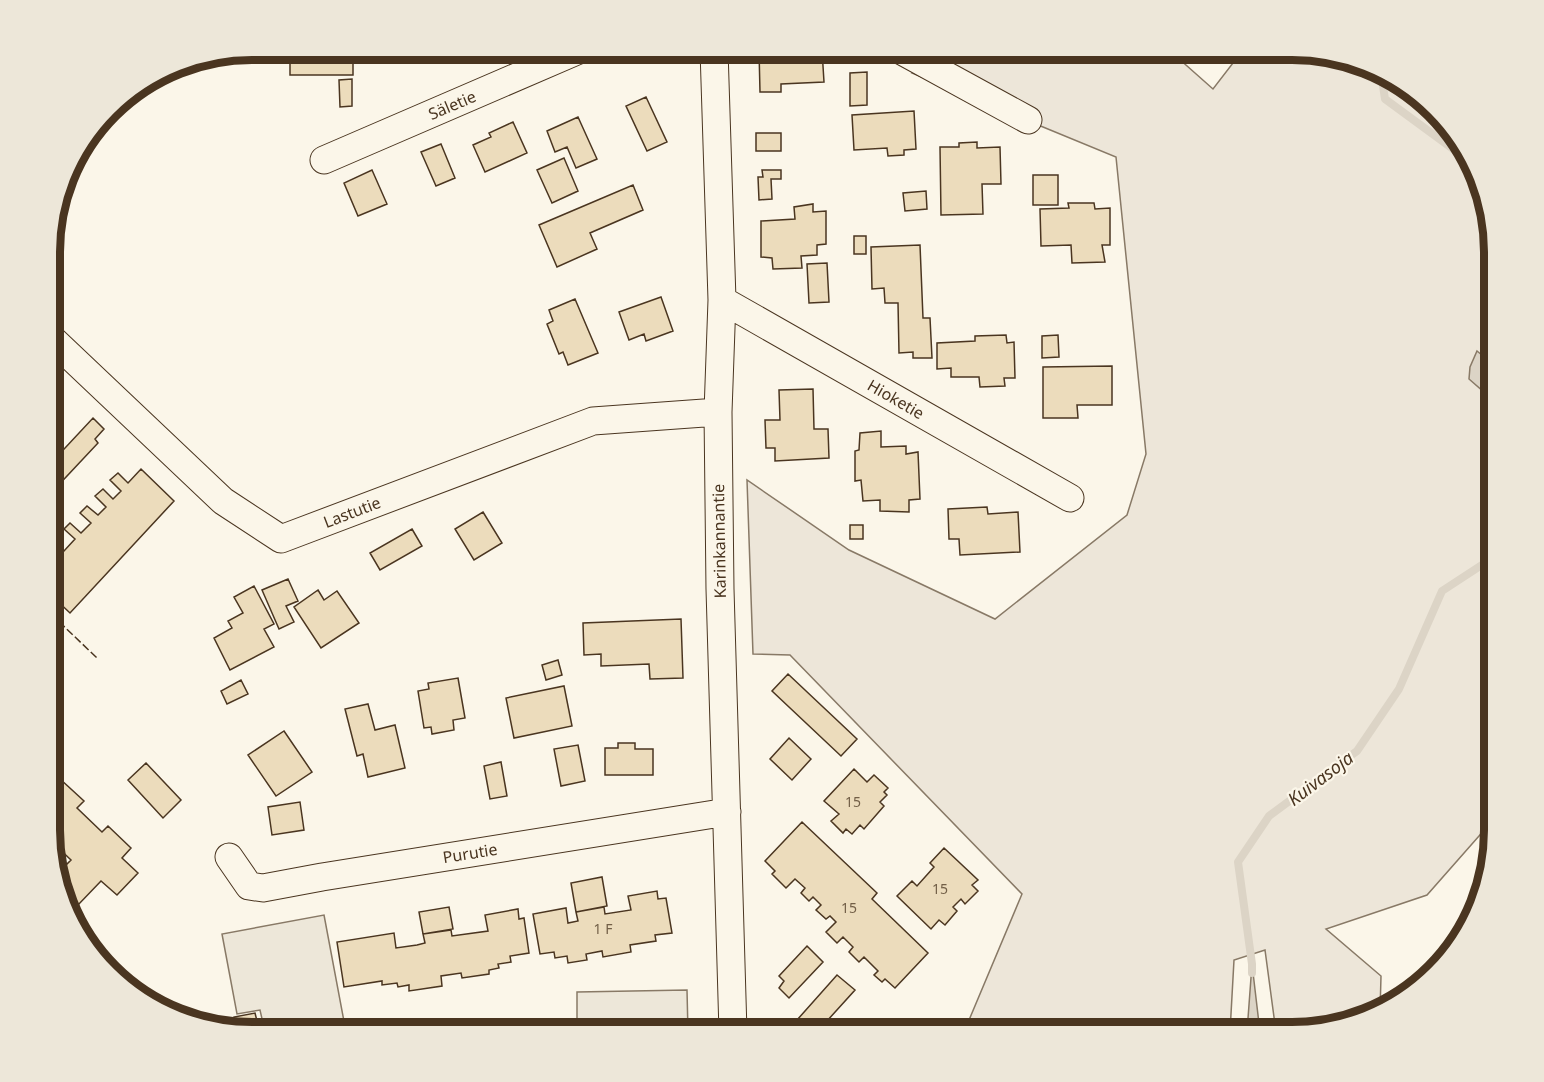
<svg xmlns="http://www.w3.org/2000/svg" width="1544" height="1082" font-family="'Noto Sans',sans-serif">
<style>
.green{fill:#ede6d9;stroke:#887966;stroke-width:1.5}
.parking{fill:#ede7d9;stroke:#887966;stroke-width:1.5}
.water{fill:#dcd4c6;stroke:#887966;stroke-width:1.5}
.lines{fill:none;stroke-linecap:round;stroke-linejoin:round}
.stream{stroke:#dcd4c6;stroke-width:8}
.building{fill:#ecdcbc;stroke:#4a3520;stroke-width:1.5}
.minor-casing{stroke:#4a3520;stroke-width:29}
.minor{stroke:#fbf6e9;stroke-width:27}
.fence{stroke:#4a3520;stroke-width:1.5;stroke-dasharray:8 3;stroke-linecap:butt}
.labels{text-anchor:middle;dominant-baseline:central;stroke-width:4.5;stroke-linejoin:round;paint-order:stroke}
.number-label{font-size:14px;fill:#725f47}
.street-label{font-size:16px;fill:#4a3520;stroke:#fbf6e9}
.water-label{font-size:18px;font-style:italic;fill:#4a3520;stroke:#fbf6e9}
.rim{fill:none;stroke:#4a3520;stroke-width:8}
</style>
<rect width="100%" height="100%" fill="#fbf6e9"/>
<path class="green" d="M 937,50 L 1169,50 L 1213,89 L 1243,50 L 1305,50 L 1357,60 L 1415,91 L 1467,151 L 1494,239 L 1494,819 L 1427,895 L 1326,929 L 1381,976 L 1380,1012 L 1292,1032 L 1276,1032 L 1265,950 L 1234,960 L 1230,1032 L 964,1032 L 1022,894 L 790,655 L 753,654 L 747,480 L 849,550 L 995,619 L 1127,515 L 1146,454 L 1116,157 L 912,73 Z"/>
<path class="parking" d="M 324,915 L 346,1032 L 265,1032 L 260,1010 L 237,1014 L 222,934 Z
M 687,990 L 688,1032 L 577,1032 L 577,992 Z"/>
<path class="water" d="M 1477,351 L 1488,360 L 1494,359 L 1494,396 L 1484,392 L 1469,379 L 1470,367 Z
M 1252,964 L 1260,1032 L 1247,1032 Z"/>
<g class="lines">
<path class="stream" d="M 1381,73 L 1385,99 L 1464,157 L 1472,165
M 1252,973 L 1252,964 L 1238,862 L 1269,816 L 1357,751 L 1399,689 L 1442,591 L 1494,557"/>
</g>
<path class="building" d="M 290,50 L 353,50 L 353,75 L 290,75 Z
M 386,50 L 411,50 L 411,62 L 387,62 Z
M 759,50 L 822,50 L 824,82 L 781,84 L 781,92 L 760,92 Z
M 867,72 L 867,105 L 850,106 L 850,73 Z
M 352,79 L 352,106 L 340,107 L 339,80 Z
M 646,97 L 667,142 L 647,151 L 626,106 Z
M 914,111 L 916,149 L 904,150 L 904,155 L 888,156 L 887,148 L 854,150 L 852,115 Z
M 578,117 L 597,159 L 576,168 L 567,147 L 555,152 L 547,131 Z
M 513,122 L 527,153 L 485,172 L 473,145 L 491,137 L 489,133 Z
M 756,133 L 781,133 L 781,151 L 756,151 Z
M 977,142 L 977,148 L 1000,147 L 1001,184 L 982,184 L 983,214 L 941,215 L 940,147 L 959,147 L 959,143 Z
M 441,144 L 455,178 L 436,186 L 421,152 Z
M 564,158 L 578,191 L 552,203 L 537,170 Z
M 372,170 L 387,204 L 358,216 L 344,183 Z
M 762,170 L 781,170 L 781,179 L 771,179 L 772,199 L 759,200 L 758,177 L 763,177 Z
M 1033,175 L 1058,175 L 1058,205 L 1033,205 Z
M 633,185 L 643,210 L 590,233 L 597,249 L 557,267 L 539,225 Z
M 926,191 L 927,209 L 905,211 L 903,193 Z
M 1068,203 L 1094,203 L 1095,209 L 1110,208 L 1110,245 L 1102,245 L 1105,262 L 1072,263 L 1071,245 L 1041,246 L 1040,209 L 1069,208 Z
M 813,204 L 813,212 L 826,211 L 826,244 L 817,245 L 817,255 L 801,256 L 802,268 L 773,269 L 772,258 L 761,257 L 761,221 L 795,219 L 794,207 Z
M 854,236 L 866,236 L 866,254 L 854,254 Z
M 920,245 L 923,318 L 930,318 L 932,358 L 913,358 L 913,352 L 899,353 L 898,303 L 885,303 L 884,288 L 872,289 L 871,247 Z
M 827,263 L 829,302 L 809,303 L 807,264 Z
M 661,297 L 673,331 L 646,341 L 644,334 L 629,340 L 619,312 Z
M 575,299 L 598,353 L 568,365 L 563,352 L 559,354 L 547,324 L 553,321 L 549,310 Z
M 1006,335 L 1007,343 L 1014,342 L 1015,378 L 1004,378 L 1005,386 L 980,387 L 979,377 L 951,377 L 951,368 L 937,369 L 937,343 L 975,341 L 975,336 Z
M 1058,335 L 1059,357 L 1042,358 L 1042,336 Z
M 1112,366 L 1112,405 L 1077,405 L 1078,418 L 1043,418 L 1043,367 Z
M 813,389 L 814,429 L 828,429 L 829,458 L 775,461 L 775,448 L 766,448 L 765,420 L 780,420 L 779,390 Z
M 93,418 L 104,429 L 95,439 L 98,443 L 51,493 L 51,463 Z
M 881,431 L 881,447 L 906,446 L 906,454 L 918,452 L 920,499 L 909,500 L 909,512 L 880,511 L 880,500 L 863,501 L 861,480 L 855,481 L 855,451 L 859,450 L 860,433 Z
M 141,469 L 174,501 L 70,613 L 51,595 L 51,565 L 58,558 L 51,552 L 51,543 L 53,541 L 64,551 L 75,539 L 64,529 L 70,523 L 81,533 L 91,523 L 80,513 L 87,506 L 98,515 L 106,507 L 95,496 L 103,489 L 113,499 L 121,491 L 110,480 L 118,473 L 128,483 Z
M 987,507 L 988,514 L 1018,512 L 1020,552 L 960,555 L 959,539 L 949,539 L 948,509 Z
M 483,512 L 502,543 L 474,560 L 455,529 Z
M 850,525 L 863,525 L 863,539 L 850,539 Z
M 412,529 L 422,546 L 380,570 L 370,553 Z
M 288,579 L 298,601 L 286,606 L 294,622 L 279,629 L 262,590 Z
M 254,586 L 274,624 L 264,629 L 274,647 L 230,670 L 214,638 L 232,628 L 228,621 L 243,613 L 234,597 Z
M 318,590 L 324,600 L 337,591 L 359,623 L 321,648 L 294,607 Z
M 681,619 L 683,678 L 650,679 L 649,664 L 601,666 L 601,654 L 584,655 L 583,623 Z
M 558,660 L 562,675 L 546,680 L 542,665 Z
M 788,674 L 857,739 L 841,756 L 772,691 Z
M 458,678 L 465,718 L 453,720 L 454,730 L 432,734 L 431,727 L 424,728 L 418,691 L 429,689 L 428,683 Z
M 241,680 L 248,694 L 227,704 L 221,691 Z
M 564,686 L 572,726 L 514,738 L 506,698 Z
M 368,704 L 375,730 L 395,725 L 405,768 L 368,777 L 363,754 L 357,756 L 345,709 Z
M 284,731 L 312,772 L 276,796 L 248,755 Z
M 789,738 L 811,759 L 792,780 L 770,759 Z
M 618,743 L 635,743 L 635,749 L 653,749 L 653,775 L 605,775 L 605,748 L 618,748 Z
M 578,745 L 585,781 L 561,786 L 554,749 Z
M 501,762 L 507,796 L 490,799 L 484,766 Z
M 146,763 L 181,800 L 163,818 L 128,780 Z
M 854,769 L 867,782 L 874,775 L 888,788 L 884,792 L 887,795 L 880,802 L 884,806 L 864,829 L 860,825 L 852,834 L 846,829 L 843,833 L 831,821 L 839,814 L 824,801 Z
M 59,778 L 84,801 L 77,808 L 102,832 L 108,826 L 131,848 L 122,858 L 138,873 L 117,895 L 101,881 L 78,905 L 63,890 L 57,874 L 71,860 L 51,841 L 51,787 Z
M 300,802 L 304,830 L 272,835 L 268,807 Z
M 802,822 L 877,893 L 872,899 L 928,953 L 895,988 L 885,979 L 882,982 L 874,975 L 878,971 L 864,957 L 859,962 L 849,952 L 853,947 L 843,937 L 837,943 L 826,932 L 836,922 L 830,916 L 826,919 L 816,910 L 821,905 L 813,897 L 809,901 L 801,893 L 805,888 L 795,879 L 786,888 L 772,874 L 775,871 L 765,861 Z
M 944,848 L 978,880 L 972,885 L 978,891 L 965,904 L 961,899 L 953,907 L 957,911 L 945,925 L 939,920 L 931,929 L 897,896 L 912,881 L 917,886 L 934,867 L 930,863 Z
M 602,877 L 607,906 L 576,912 L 571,883 Z
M 657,891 L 658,899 L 666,898 L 672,933 L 655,935 L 656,941 L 630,945 L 631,952 L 603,957 L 602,951 L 586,954 L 587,960 L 568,963 L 567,956 L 555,958 L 554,952 L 540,954 L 533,914 L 566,908 L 568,923 L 578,921 L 576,912 L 604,907 L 605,914 L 631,910 L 628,896 Z
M 449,907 L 453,929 L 423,934 L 419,912 Z
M 518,909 L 519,919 L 524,918 L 529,953 L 510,956 L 511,962 L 498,964 L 499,968 L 489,970 L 489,974 L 462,978 L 461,973 L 441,976 L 442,986 L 409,991 L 409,985 L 398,987 L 397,983 L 382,985 L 382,981 L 344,987 L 337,942 L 394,933 L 396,948 L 417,945 L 425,943 L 423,934 L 451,930 L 452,936 L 488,931 L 485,915 Z
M 807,946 L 823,962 L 789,998 L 779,988 L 784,981 L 779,976 Z
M 837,975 L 855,990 L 817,1032 L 811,1032 L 797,1020 Z
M 255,1013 L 259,1029 L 246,1032 L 237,1032 L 234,1017 Z
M 861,1021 L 874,1032 L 850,1032 Z"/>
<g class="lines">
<g class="minor-casing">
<path id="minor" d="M 714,50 L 722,300 L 718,412 L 720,589 L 733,1032
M 900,50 L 1028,120
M 324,160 L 579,50
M 722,300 L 1070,498
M 51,338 L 223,501 L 281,539 L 593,421 L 718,412
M 229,857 L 249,886 L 263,888 L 322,877 L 727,812"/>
</g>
<use href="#minor" class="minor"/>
<path class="fence" d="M 51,614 L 97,658"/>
</g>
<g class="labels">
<g class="number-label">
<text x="853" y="801">15</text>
<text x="940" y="888">15</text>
<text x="849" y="907">15</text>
<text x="603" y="928">1 F</text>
</g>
<g class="street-label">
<text transform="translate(452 105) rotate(-23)">Säletie</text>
<text transform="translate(896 399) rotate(30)">Hioketie</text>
<text transform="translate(352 512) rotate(-21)">Lastutie</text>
<text transform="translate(719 541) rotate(-91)">Karinkannantie</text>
<text transform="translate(470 853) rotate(-9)">Purutie</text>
</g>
<g class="water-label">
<text transform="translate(1320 778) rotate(-37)">Kuivasoja</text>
</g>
</g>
<path d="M0 0H1544V1082H0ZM252 60H1292A192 192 0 0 1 1484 252V830A192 192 0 0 1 1292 1022H252A192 192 0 0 1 60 830V252A192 192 0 0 1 252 60Z" fill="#ede7d9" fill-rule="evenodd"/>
<path class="rim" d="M252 60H1292A192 192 0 0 1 1484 252V830A192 192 0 0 1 1292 1022H252A192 192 0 0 1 60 830V252A192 192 0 0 1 252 60Z"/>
</svg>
